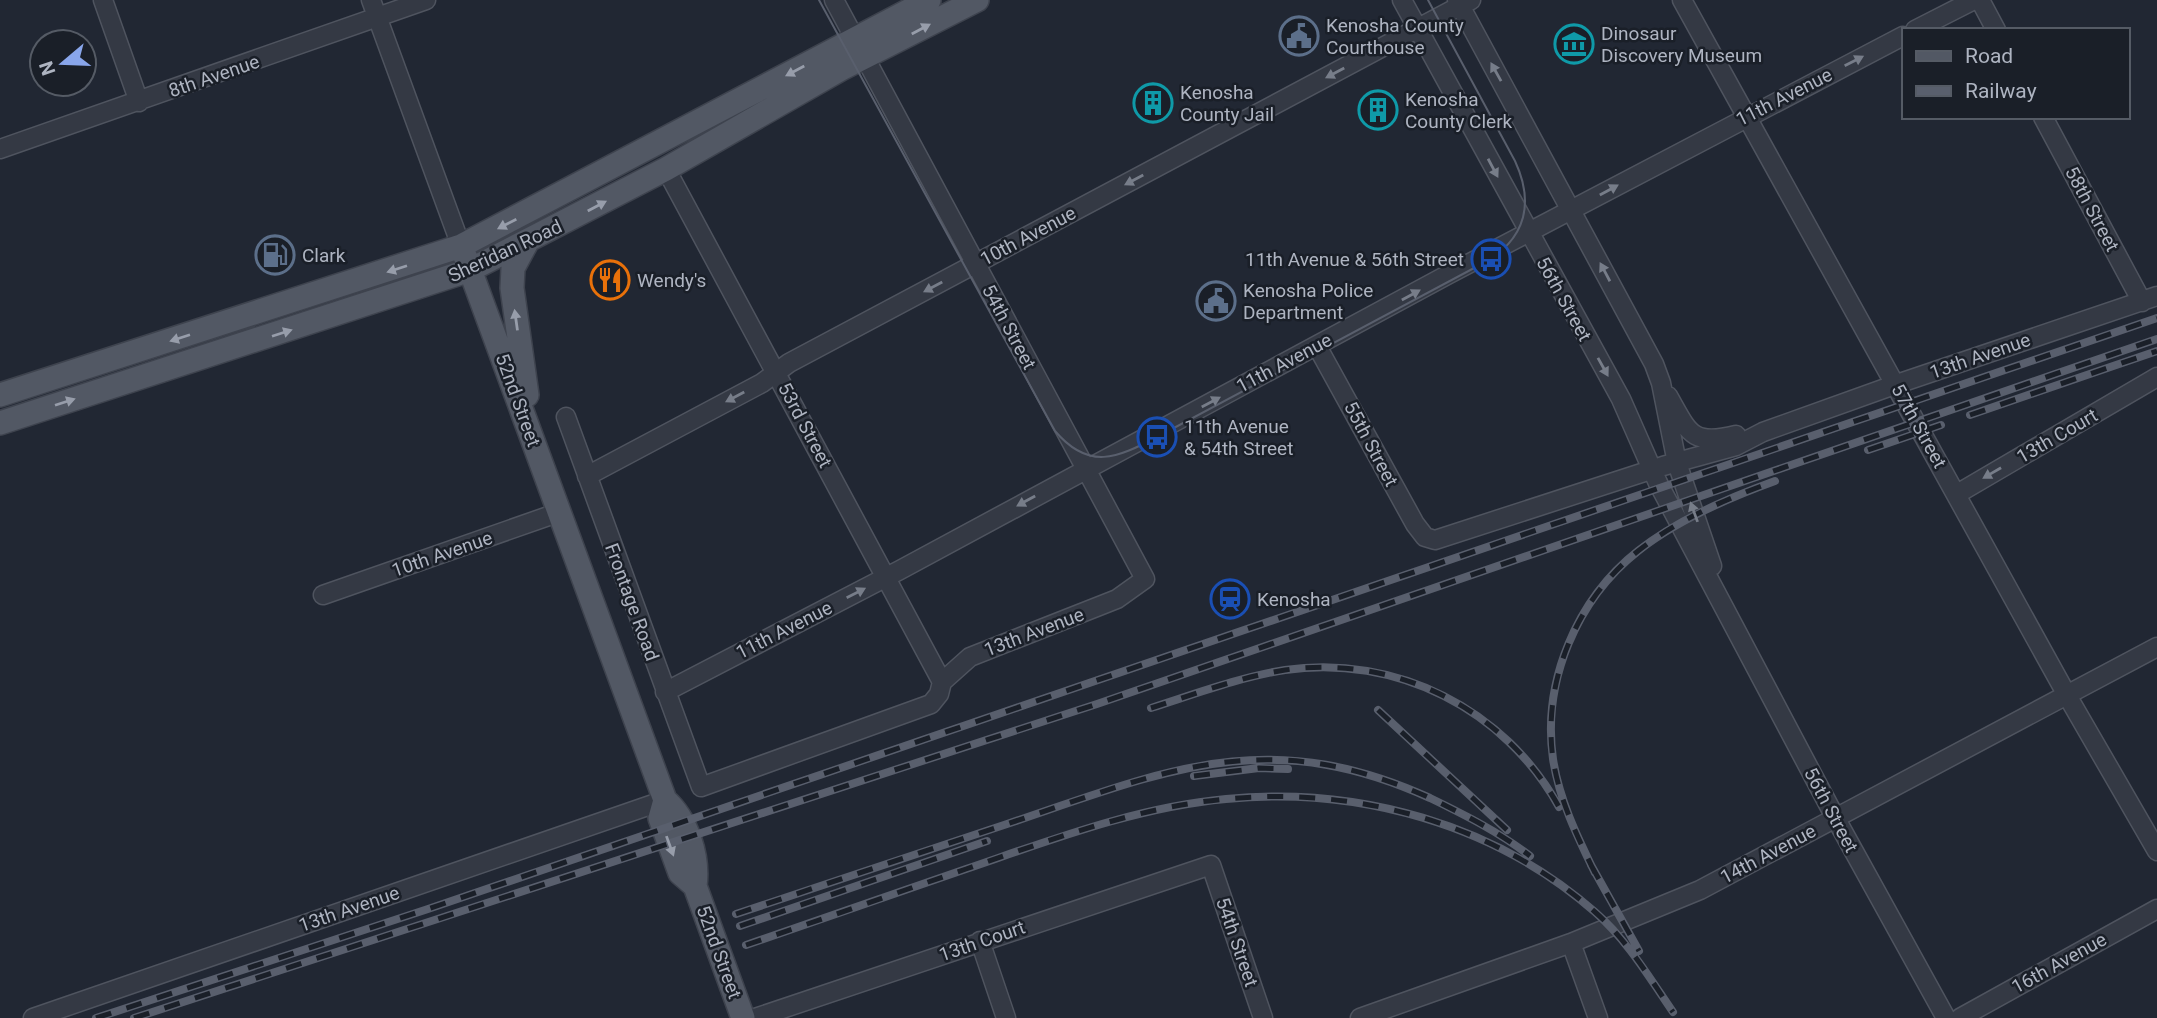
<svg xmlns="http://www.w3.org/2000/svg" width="2157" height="1018" font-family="Roboto,sans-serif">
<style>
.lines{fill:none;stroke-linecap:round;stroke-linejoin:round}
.minor-casing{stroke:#4f545f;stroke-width:21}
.major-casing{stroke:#3e434e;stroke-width:26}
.minor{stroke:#343944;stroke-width:18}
.major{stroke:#525864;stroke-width:23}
.tram{stroke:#595f6d;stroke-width:2}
.rail-casing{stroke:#595f6d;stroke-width:8}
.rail{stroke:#1a1f28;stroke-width:5;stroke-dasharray:16;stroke-linecap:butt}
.oneway{fill:#979daa}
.oneway2{fill:#777d89}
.labels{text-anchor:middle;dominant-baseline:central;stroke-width:5;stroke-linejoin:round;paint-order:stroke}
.poi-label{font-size:19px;fill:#aeb4c1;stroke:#1a1f28;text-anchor:start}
.street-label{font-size:19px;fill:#aeb4c1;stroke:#1a1f28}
</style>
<rect width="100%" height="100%" fill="#212733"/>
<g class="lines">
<g class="minor-casing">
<path id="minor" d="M 103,0 L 139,102
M 371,0 L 461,246
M 1402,0 L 1621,399 L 1658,483 L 1836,819 L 1946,1018
M 1457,0 L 1654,364 L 1661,383 L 1677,463 L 1712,566
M 1682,0 L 2068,697 L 2157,851
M 1980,0 L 1996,30
M 1915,30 L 1974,0
M 2043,117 L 2142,302
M 0,149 L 426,0
M 666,169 L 942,682
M 1317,346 L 1415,524 L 1425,537 L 1435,540 L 1663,466 L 1736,446 L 1763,432 L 1897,384 L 2157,296
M 1668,396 C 1689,433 1691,446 1736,435
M 566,417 L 701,787 L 931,704 L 939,694 L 942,682 L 970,657 L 1117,599 L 1145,579 L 834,0
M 587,476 L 762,383 L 789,363 L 1471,0
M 1957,494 L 2157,377
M 323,595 L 560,512
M 665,692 L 900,570 L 1449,274 L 1903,36
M 980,941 L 1006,1018
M 1571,943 L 1598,1018
M 33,1018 L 665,800
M 755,1018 L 1211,865 L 1263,1018
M 1360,1018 L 1571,943 L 1700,890 L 2157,647
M 1960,1018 L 2157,909"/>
</g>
<g class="major-casing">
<path id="major" d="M 526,244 L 513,268 L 512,288 L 527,395
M 465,256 L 665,800 C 687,819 699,857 695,886 L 743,1018
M 0,395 L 461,246 L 929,0
M 0,423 L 470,270 L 666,169 L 841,69 L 977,0
M 665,800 L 660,818 L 680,873 L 695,886"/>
</g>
<use href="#minor" class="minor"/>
<use href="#major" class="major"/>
<path class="tram" d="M 819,0 L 1055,431 C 1089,471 1117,458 1157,437 L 1491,259 C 1527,234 1533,200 1515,161 L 1428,0"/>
<g class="rail-casing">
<path id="rail" d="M 1970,415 L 2157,351
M 1868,450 L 1941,425
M 1151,708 C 1195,694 1240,677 1285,670 C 1396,654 1505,709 1559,807
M 1378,710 L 1507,830
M 1194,776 L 1259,768 L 1288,769
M 1591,865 L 1639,951
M 1595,873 C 1577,836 1559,799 1553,759 C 1542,681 1577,599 1638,551 C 1677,520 1728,498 1775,481
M 736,914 C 826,884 916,854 1007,824 C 1164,771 1267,724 1430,798 C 1465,815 1499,832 1530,856
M 740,926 L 987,841
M 746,945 C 820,920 893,894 966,869 C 1051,840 1137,807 1226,799 C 1358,786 1495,824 1595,912 C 1627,940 1649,977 1673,1012
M 96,1018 L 428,909 L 2157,318
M 134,1018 L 1097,704 L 2157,339"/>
</g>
<use href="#rail" class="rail"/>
</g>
<defs><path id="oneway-solid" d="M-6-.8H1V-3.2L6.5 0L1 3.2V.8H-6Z" transform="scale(1.75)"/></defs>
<g class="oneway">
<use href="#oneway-solid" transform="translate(921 29) rotate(-28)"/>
<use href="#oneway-solid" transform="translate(795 71) rotate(152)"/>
<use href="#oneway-solid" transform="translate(597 206) rotate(-28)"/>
<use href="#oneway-solid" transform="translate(507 224) rotate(153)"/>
<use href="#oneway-solid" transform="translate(397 269) rotate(162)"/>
<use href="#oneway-solid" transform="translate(516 320) rotate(-98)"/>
<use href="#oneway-solid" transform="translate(282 333) rotate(-18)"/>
<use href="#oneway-solid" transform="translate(180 338) rotate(162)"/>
<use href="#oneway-solid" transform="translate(65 402) rotate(-18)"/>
<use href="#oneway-solid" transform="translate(670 846) rotate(70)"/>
</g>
<g class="oneway2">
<use href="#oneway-solid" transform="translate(1854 61) rotate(-27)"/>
<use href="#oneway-solid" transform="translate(1496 72) rotate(-119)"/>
<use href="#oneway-solid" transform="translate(1335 73) rotate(152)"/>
<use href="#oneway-solid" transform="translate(1493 168) rotate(62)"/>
<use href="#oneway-solid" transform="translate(1134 180) rotate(152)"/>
<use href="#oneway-solid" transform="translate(1609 190) rotate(-29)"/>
<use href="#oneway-solid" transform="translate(1605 272) rotate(-118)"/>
<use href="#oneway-solid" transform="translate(933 287) rotate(152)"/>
<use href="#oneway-solid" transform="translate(1411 295) rotate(-29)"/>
<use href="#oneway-solid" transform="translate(1603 367) rotate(61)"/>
<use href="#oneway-solid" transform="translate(735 397) rotate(152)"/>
<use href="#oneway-solid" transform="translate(1211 402) rotate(-28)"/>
<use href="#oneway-solid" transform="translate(1992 473) rotate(150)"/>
<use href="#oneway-solid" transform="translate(1026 501) rotate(151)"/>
<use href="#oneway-solid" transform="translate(1694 512) rotate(-110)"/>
<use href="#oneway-solid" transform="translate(856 593) rotate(-27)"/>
</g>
<defs>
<g id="civic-ring" transform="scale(2.0125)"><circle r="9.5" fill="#1a1f28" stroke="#5c6f8a" stroke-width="1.5"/><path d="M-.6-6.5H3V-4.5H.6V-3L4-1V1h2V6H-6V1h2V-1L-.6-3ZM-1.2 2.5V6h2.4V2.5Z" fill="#5c6f8a"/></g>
<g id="museum-ring" transform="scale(2.0125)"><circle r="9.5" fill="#1a1f28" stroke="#0f9aa8" stroke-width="1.5"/><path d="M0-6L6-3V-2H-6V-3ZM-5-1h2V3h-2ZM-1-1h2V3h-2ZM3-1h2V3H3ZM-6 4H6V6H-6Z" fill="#0f9aa8"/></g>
<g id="building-ring" transform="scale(2.0125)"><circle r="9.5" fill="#1a1f28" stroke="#0f9aa8" stroke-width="1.5"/><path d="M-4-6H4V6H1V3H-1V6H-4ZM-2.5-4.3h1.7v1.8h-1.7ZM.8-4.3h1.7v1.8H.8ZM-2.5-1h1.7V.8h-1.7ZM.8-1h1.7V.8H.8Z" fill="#0f9aa8"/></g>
<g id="fuel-ring" transform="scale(2.0125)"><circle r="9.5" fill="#1a1f28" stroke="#5c6f8a" stroke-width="1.5"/><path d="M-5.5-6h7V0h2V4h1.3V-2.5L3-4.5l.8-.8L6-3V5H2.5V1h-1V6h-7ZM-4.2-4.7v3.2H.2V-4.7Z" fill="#5c6f8a"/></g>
<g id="bus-ring" transform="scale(2.0125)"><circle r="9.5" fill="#1a1f28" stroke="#1a4fb4" stroke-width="1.5"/><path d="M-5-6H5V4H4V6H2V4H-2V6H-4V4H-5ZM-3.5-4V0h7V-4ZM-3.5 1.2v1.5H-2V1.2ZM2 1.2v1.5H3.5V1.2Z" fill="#1a4fb4"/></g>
<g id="restaurant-ring" transform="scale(2.0125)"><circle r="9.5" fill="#1a1f28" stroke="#e8710a" stroke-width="1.5"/><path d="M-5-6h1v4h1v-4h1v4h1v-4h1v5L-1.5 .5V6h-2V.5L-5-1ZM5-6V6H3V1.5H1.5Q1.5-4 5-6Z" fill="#e8710a"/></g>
<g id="station-ring" transform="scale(2.0125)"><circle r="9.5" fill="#1a1f28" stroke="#1a4fb4" stroke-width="1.5"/><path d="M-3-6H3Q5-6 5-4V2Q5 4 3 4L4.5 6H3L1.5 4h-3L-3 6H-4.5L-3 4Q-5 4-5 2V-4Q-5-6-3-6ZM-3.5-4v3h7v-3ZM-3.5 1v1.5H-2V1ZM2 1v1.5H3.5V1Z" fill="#1a4fb4"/></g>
</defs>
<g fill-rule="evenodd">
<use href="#civic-ring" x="1299" y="36"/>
<use href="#museum-ring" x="1574" y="44"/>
<use href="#building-ring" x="1153" y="103"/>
<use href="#building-ring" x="1378" y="110"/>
<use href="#fuel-ring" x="275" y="255"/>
<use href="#bus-ring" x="1491" y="259"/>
<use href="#restaurant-ring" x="610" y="280"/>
<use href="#civic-ring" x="1216" y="301"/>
<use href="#bus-ring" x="1157" y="437"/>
<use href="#station-ring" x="1230" y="599"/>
</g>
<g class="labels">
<g class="poi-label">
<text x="1326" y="25">Kenosha County<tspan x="1326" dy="22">Courthouse</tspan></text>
<text x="1601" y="33">Dinosaur<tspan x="1601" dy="22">Discovery Museum</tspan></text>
<text x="1180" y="92">Kenosha<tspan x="1180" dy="22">County Jail</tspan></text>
<text x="1405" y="99">Kenosha<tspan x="1405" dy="22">County Clerk</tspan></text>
<text x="302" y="255">Clark</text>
<text x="1464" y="259" text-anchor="end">11th Avenue &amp; 56th Street</text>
<text x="637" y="280">Wendy's</text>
<text x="1243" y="290">Kenosha Police<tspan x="1243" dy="22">Department</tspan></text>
<text x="1184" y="426">11th Avenue<tspan x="1184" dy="22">&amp; 54th Street</tspan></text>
<text x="1257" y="599">Kenosha</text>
</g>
<g class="street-label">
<text transform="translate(214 76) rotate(-19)">8th Avenue</text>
<text transform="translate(1784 97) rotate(-27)">11th Avenue</text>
<text transform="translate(2092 209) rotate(62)">58th Street</text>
<text transform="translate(1028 236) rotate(-28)">10th Avenue</text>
<text transform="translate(505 251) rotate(-25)">Sheridan Road</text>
<text transform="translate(1564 299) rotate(61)">56th Street</text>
<text transform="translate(1009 327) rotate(62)">54th Street</text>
<text transform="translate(1980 356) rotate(-19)">13th Avenue</text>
<text transform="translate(1284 363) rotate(-28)">11th Avenue</text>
<text transform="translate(518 400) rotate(70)">52nd Street</text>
<text transform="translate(805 425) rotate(62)">53rd Street</text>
<text transform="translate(1919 426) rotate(61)">57th Street</text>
<text transform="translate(2057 436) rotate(-30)">13th Court</text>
<text transform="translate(1371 444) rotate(62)">55th Street</text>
<text transform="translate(442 554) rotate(-19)">10th Avenue</text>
<text transform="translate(632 602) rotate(70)">Frontage Road</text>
<text transform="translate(784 630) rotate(-27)">11th Avenue</text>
<text transform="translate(1034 632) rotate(-21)">13th Avenue</text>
<text transform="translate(1831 810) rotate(62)">56th Street</text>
<text transform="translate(1768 854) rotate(-28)">14th Avenue</text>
<text transform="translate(349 909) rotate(-19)">13th Avenue</text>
<text transform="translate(982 941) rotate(-19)">13th Court</text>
<text transform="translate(1237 942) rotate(71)">54th Street</text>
<text transform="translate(719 952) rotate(70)">52nd Street</text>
<text transform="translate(2059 963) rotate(-29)">16th Avenue</text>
</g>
</g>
<rect x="1902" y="28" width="228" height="91" fill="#1a1f28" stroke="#555b65" stroke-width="2"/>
<rect x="1916" y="51" width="35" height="10" fill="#525864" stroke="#555b65" stroke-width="2"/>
<text x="1965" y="63" font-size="21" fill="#aeb4c1">Road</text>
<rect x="1916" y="86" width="35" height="10" fill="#595f6d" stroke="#555b65" stroke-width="2"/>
<text x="1965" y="98" font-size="21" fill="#aeb4c1">Railway</text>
<g transform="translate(63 63) rotate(251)"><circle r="33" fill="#1a1f28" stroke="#555b65" stroke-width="2"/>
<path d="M0-5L12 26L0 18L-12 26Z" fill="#89a6eb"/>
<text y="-10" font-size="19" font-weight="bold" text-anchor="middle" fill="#aeb4c1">N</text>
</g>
</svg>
